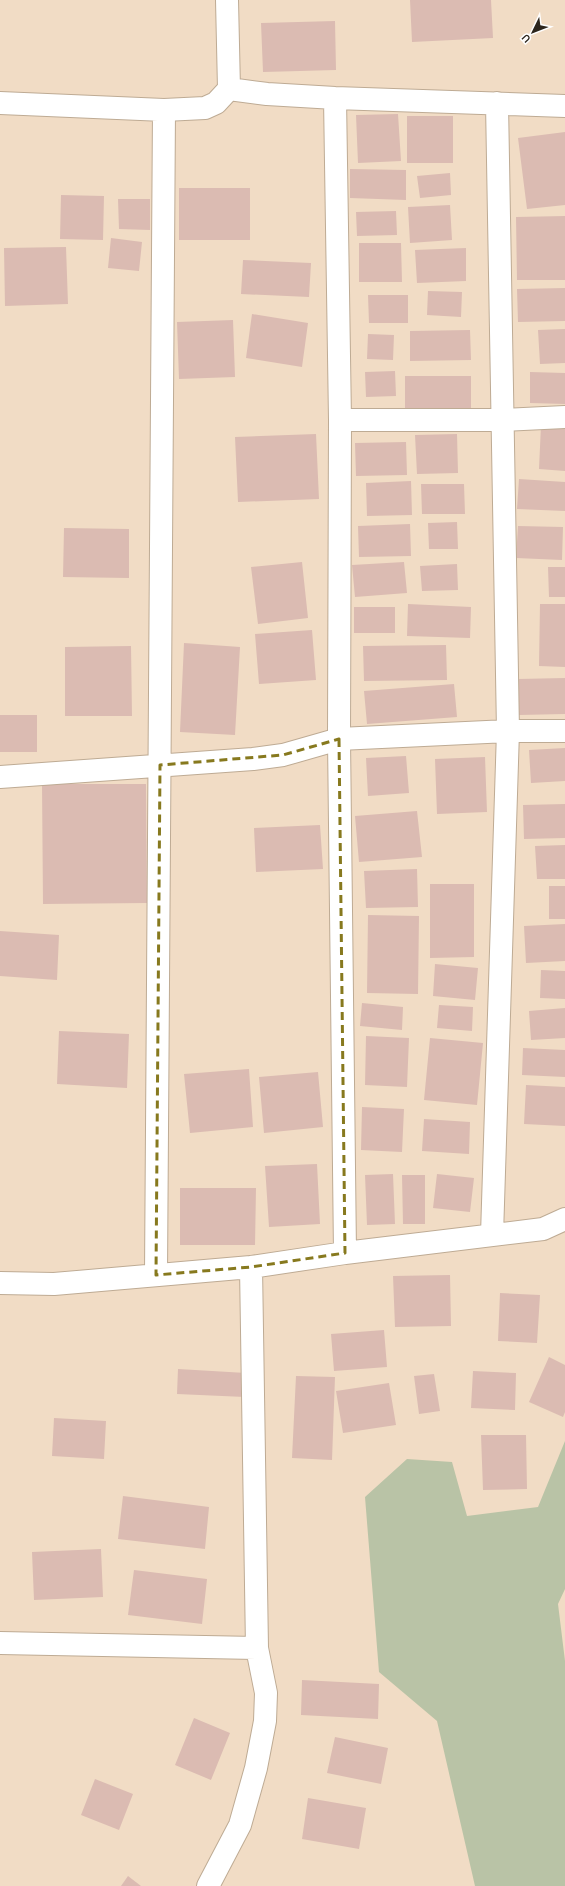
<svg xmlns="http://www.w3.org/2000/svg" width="565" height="1886" font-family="Karla,sans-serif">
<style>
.green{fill:#b9c3a6}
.building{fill:#dbbbb2}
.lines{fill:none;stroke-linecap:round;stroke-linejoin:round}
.minor-casing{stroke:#beab94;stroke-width:24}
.minor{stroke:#fff;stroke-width:22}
.marked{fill:none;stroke:#87791e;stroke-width:3;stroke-dasharray:8 5;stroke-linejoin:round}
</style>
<rect width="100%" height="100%" fill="#f1dcc5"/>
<path class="green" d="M 565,1441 L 565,1589 L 558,1604 L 565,1661 L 565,1886 L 475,1886 L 437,1721 L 379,1672 L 365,1497 L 407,1459 L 452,1462 L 467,1516 L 538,1507 Z"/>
<path class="building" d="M 410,0 L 491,0 L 493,38 L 412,42 Z
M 335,21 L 336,70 L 263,72 L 261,23 Z
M 398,114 L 401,161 L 358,163 L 356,115 Z
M 407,116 L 453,116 L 453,163 L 407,163 Z
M 565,132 L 565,205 L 527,209 L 518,138 Z
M 350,169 L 406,170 L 406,200 L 350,198 Z
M 450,173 L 451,195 L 420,198 L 417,176 Z
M 179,188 L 250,188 L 250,240 L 179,240 Z
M 61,195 L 104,196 L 103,240 L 60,239 Z
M 118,199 L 150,199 L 150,230 L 119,229 Z
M 450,205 L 452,240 L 410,243 L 408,207 Z
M 396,211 L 397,235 L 357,236 L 356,212 Z
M 565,216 L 565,280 L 517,280 L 516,217 Z
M 111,238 L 142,242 L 139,271 L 108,268 Z
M 359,243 L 401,243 L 402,282 L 359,282 Z
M 66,247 L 68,304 L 5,306 L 4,248 Z
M 466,248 L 466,281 L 417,283 L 415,250 Z
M 243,260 L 311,263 L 309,297 L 241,294 Z
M 565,288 L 565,321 L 518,322 L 517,289 Z
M 428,291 L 462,292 L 461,317 L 427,315 Z
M 368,295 L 408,295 L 408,323 L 369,323 Z
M 252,314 L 308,323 L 302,367 L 246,358 Z
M 233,320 L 235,377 L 179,379 L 177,322 Z
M 565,329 L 565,363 L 540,364 L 538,330 Z
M 470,330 L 471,360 L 410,361 L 410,331 Z
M 368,334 L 394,335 L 393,360 L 367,359 Z
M 395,371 L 396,396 L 366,397 L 365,372 Z
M 530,372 L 565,373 L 565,404 L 530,403 Z
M 405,376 L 471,376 L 471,409 L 405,409 Z
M 541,425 L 565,426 L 565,471 L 539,469 Z
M 316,434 L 319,499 L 238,502 L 235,437 Z
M 457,434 L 458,473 L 417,474 L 415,435 Z
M 406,442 L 407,475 L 356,476 L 355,443 Z
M 519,479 L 565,482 L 565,511 L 517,509 Z
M 411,481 L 412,515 L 367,516 L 366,483 Z
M 421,484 L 464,484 L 465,514 L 422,514 Z
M 457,522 L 458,549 L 429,549 L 428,523 Z
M 410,524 L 411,556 L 359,557 L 358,526 Z
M 518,526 L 563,527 L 562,560 L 516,558 Z
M 64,528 L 129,529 L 129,578 L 63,577 Z
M 302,562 L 308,618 L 258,624 L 251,567 Z
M 404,562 L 407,593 L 355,597 L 352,565 Z
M 457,564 L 458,590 L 422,591 L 420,566 Z
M 548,567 L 565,567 L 565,597 L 549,597 Z
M 408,604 L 471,607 L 470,638 L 407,636 Z
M 540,604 L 565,604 L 565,667 L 539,666 Z
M 354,607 L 395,607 L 395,633 L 354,633 Z
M 312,630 L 316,680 L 259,684 L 255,634 Z
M 184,643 L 240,647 L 235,735 L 180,732 Z
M 446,645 L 447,680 L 364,681 L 363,646 Z
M 131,646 L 132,716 L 65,716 L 65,647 Z
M 565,678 L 565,714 L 519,715 L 518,679 Z
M 454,684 L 457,717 L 367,724 L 364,691 Z
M 0,715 L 37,715 L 37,752 L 0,752 Z
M 565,748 L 565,781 L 531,783 L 529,750 Z
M 406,756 L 409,793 L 368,796 L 366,758 Z
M 485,757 L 487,812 L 437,814 L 435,759 Z
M 42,784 L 146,784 L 147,903 L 43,904 Z
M 565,804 L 565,838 L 524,839 L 523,805 Z
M 417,811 L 422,857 L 359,862 L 355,816 Z
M 320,825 L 323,869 L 256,872 L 254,828 Z
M 565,845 L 565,879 L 537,879 L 535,846 Z
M 417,869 L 418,907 L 366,908 L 364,871 Z
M 430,884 L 474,884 L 474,957 L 430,958 Z
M 549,886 L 565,886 L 565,919 L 549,919 Z
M 368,915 L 419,916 L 418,994 L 367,993 Z
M 565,924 L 565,961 L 526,963 L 524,926 Z
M 0,931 L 59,935 L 57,980 L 0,976 Z
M 435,964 L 478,968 L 475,1000 L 433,996 Z
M 541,970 L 565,971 L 565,999 L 540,998 Z
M 362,1003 L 403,1007 L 402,1030 L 360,1026 Z
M 439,1005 L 473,1007 L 472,1031 L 437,1028 Z
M 565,1008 L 565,1038 L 531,1040 L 529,1011 Z
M 59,1031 L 129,1034 L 127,1088 L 57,1084 Z
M 366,1036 L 409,1038 L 407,1087 L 365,1085 Z
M 430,1038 L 483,1043 L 477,1105 L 424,1100 Z
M 523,1048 L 565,1050 L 565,1077 L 522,1075 Z
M 249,1069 L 253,1127 L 190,1133 L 184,1074 Z
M 318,1072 L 323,1127 L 264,1133 L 259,1077 Z
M 526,1085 L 565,1087 L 565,1126 L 524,1124 Z
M 362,1107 L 404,1109 L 402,1152 L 361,1150 Z
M 424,1119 L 470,1122 L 469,1154 L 422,1151 Z
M 317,1164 L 320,1224 L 269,1227 L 265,1166 Z
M 393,1174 L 395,1224 L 367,1225 L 365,1175 Z
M 437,1174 L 474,1178 L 470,1212 L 433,1208 Z
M 402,1175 L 425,1175 L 425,1224 L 403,1224 Z
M 180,1188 L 256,1188 L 255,1245 L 180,1245 Z
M 450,1275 L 451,1326 L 395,1327 L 393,1276 Z
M 500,1293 L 540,1295 L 537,1343 L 498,1341 Z
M 384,1330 L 387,1367 L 334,1371 L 331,1334 Z
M 549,1357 L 565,1365 L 565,1412 L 563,1417 L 529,1402 Z
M 178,1369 L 246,1373 L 245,1397 L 177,1394 Z
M 473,1371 L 516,1373 L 515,1410 L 471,1408 Z
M 434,1374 L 440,1411 L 419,1414 L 414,1376 Z
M 296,1376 L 335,1377 L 332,1460 L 292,1458 Z
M 389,1383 L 396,1425 L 343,1433 L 336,1391 Z
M 54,1418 L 106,1421 L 104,1459 L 52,1456 Z
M 481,1435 L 526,1435 L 527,1489 L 483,1490 Z
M 123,1496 L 209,1507 L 205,1549 L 118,1539 Z
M 101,1549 L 103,1597 L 34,1600 L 32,1552 Z
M 134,1570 L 207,1579 L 202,1624 L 128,1615 Z
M 302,1680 L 379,1684 L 378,1719 L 301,1715 Z
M 194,1718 L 230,1733 L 211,1780 L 175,1765 Z
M 335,1737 L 388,1748 L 381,1784 L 327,1773 Z
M 95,1779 L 133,1794 L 119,1830 L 81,1815 Z
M 308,1798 L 366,1808 L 359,1849 L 302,1839 Z
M 128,1876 L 141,1886 L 121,1886 Z"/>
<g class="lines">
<g class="minor-casing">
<path id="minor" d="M 227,0 L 229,89
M 335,98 L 340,420 L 339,739 L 345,1253
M 0,103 L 164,110 L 205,108 L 216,103 L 229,89 L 267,94 L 335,98 L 565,106
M 340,420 L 503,420 L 565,417
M 0,777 L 253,759 L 283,755 L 339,739 L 508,731 L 565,731
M 492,1235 L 508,731 L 497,103
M 156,1275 L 164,110
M 0,1283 L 54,1284 L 251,1267 L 345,1253 L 543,1229 L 565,1219
M 0,1643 L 257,1648
M 208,1886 L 240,1825 L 256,1768 L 265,1721 L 266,1693 L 257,1648 L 251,1267"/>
</g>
<use href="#minor" class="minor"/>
</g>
<path class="marked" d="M 339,739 L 345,1253 L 251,1267 L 156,1275 L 160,765 L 283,755 Z"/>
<g transform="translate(533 32) rotate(227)" stroke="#ffffff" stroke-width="3" paint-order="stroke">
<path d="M0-3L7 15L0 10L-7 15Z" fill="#2c251c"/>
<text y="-6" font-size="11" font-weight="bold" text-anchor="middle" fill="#2c251c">U</text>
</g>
</svg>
